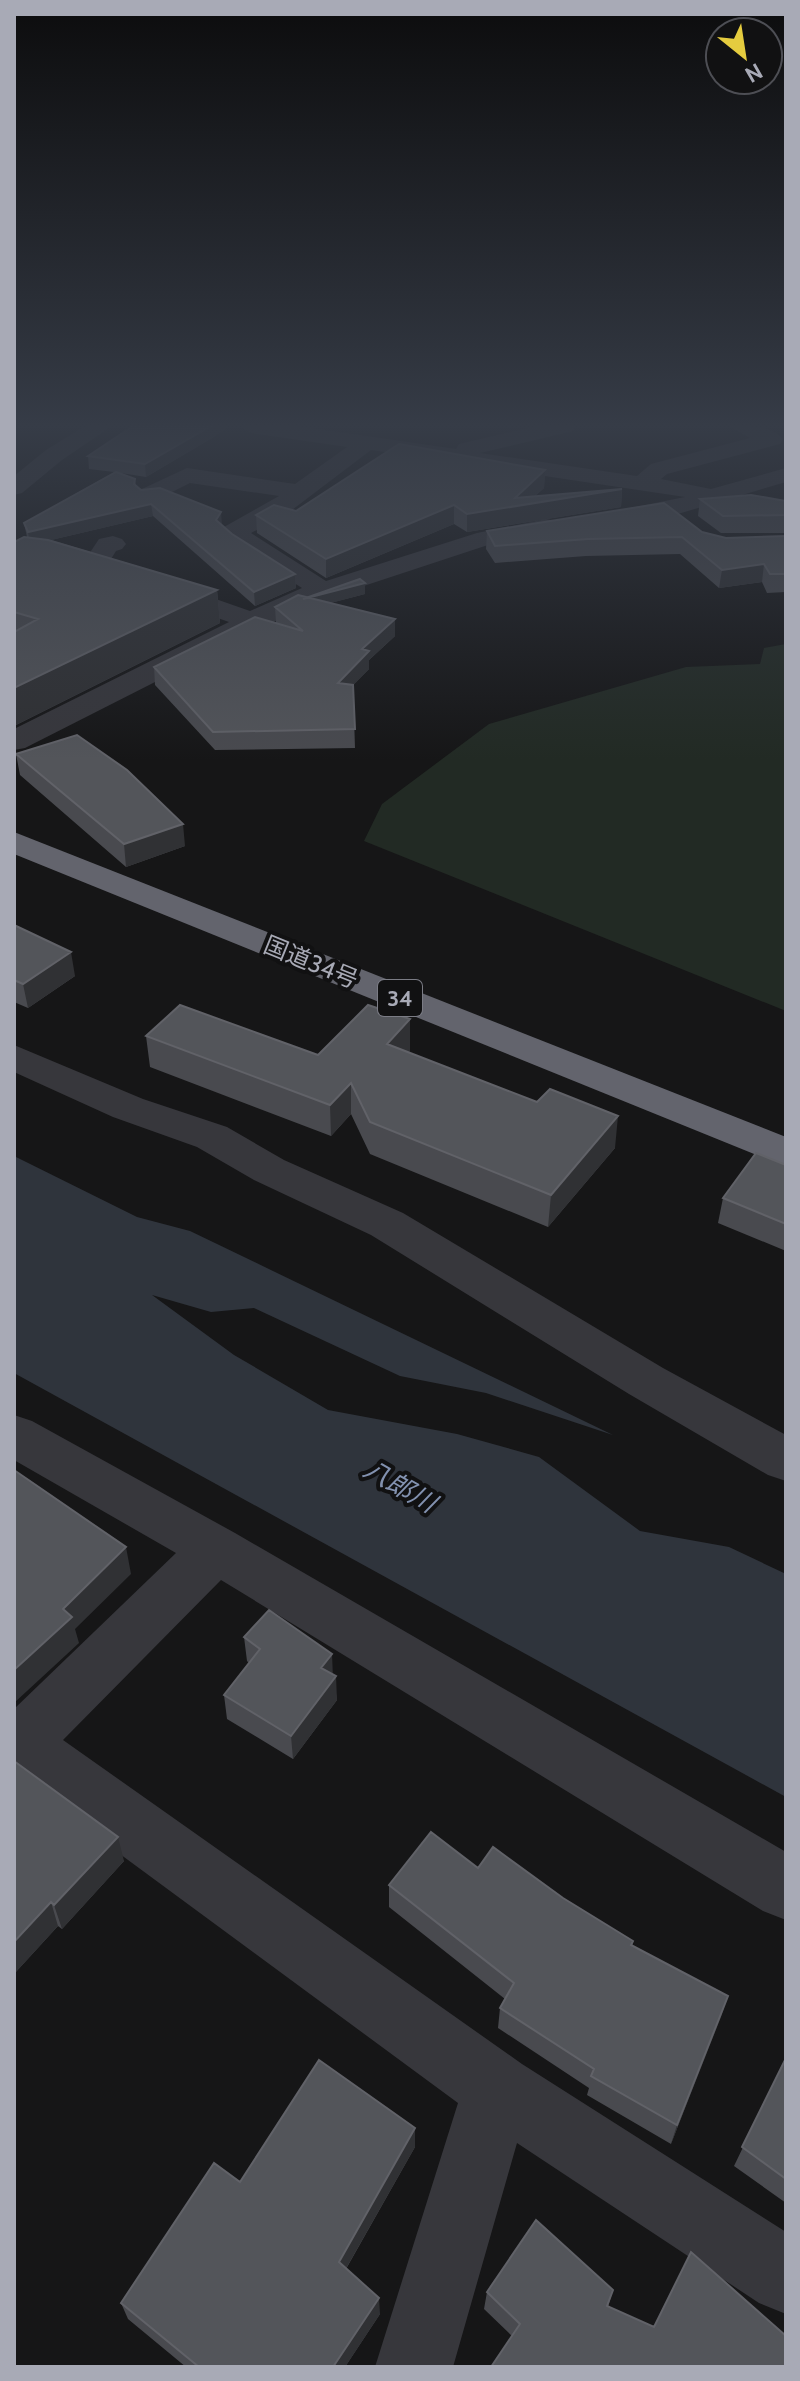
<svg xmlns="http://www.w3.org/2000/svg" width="800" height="2381" font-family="Cabin,'Noto Sans JP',sans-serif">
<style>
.green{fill:#222a24}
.water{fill:#2f343c}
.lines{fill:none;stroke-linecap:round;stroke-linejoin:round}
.minor{fill:#37373c;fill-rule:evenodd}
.highway{fill:#63646d;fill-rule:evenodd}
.wall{fill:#494a4f}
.shaded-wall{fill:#303134}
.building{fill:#53555a;stroke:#616268;stroke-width:2}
.labels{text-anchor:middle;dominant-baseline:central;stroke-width:8;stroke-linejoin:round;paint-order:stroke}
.shield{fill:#111112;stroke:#7b7c85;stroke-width:2}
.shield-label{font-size:22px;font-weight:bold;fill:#a8aab6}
.street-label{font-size:24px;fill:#a8aab6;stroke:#111112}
.water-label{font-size:26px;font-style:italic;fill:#8291af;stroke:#111112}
</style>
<rect width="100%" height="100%" fill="#161617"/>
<path class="green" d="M 786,644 L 786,1011 L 364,841 L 382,804 L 489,724 L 686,667 L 760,664 L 764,648 Z"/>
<path class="water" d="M 14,1156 L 137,1217 L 190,1231 L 613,1435 L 486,1393 L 400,1376 L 254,1308 L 211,1312 L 152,1295 L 234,1355 L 328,1410 L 457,1434 L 539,1457 L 640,1531 L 729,1547 L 786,1574 L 786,1797 L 14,1373 Z"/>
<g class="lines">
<path class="minor" d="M 85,426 L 112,426 L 62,460 L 22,493 L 14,495 L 14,476 L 46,450 Z
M 240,426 L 298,426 L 456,449 L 459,444 L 536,426 L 576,426 L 573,431 L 480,453 L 637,476 L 651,464 L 750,438 L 729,426 C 748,426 770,424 783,439 L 780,444 L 667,474 L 661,479 L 711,489 L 786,468 L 786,482 L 671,516 L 614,525 L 605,523 L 602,518 L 605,513 L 685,497 L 371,450 L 288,513 L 251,533 L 326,581 L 477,533 L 546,519 L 555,521 L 558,526 L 555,531 L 491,544 L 309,604 L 25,748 L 14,750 L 14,729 L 229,622 L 152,595 L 148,589 L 152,583 L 170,583 L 250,611 L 302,588 L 235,545 L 220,532 L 224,527 L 279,496 L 190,483 L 158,499 L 142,499 L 138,494 L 142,489 L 187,468 L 295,484 L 347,447 L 251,433 Z
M 113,536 L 122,539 L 126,544 L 122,549 L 116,551 L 103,572 L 85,572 L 81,566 L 99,539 Z
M 14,1045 L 143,1099 L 227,1127 L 284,1160 L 403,1213 L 663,1368 L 786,1435 L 786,1481 L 768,1475 L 629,1394 L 371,1235 L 254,1180 L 197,1147 L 113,1117 L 14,1072 Z
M 14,1415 L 32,1421 L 235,1533 L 786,1852 L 786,1920 L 763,1911 L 221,1580 L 63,1740 L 522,2064 L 786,2232 L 786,2314 L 759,2303 L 517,2143 L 453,2367 L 375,2367 L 458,2103 L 14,1776 L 14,1709 L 176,1553 L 14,1460 Z"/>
<path class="highway" d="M 14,832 L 786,1137 L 786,1167 L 14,854 Z"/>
</g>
<path class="wall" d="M 133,426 L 229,426 L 212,438 L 146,477 L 121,473 L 135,479 L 136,485 L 141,490 L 222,525 L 232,534 L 295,574 L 296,588 L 255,606 L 153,516 L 51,540 L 217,590 L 220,623 L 14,726 L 14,542 L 27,537 L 24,523 L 114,472 L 89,469 L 88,456 Z
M 545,470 L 544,488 L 535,496 L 622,489 L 621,507 L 467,532 L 454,524 L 326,578 L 257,533 L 256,515 L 296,511 Z
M 700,499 L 786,501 L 786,533 L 721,533 L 698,516 Z
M 487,531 L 702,532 L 726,538 L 786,536 L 786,592 L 767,593 L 762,582 L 719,588 L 680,554 L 586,556 L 495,563 L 486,549 Z
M 365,594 L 330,603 L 395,636 L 369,660 L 369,669 L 353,685 L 355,748 L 215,750 L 155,685 L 154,667 L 276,623 L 275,607 L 308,597 Z
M 16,754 L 185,846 L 126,867 L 20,775 Z
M 14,925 L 75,976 L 28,1008 L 14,1002 Z
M 410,1019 L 410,1051 L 408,1052 L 615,1148 L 548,1227 L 370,1154 L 351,1114 L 331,1136 L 150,1067 L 146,1036 L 318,1055 Z
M 786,1165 L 786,1251 L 718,1223 L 723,1198 Z
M 244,1637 L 333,1674 L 337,1700 L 293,1759 L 227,1719 L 224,1695 L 249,1663 L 247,1661 Z
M 14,1761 L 124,1861 L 62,1929 L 58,1926 L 14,1974 Z
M 478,1868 L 563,1898 L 633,1941 L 632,1946 L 728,1996 L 671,2144 L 587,2095 L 589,2088 L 498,2028 L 500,2008 L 505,1999 L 389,1907 L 389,1885 Z
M 786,2058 L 786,2203 L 734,2166 Z
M 415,2128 L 415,2147 L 346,2269 L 380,2314 L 345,2367 L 186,2367 L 128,2319 L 121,2303 L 240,2182 Z
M 613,2290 L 608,2307 L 654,2327 L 786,2336 L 512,2336 L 484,2309 L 487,2292 Z"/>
<path class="shaded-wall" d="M 211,426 L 229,426 L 212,438 L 146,477 L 145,464 Z
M 545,470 L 544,488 L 526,504 L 622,489 L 621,507 L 467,532 L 467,514 L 515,498 Z
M 151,504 L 153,516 L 30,545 L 28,532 Z
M 454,505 L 454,524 L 326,578 L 326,559 Z
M 221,512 L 222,525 L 216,520 Z
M 764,564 L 762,582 L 719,588 L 722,570 Z
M 295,574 L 296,588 L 255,606 L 254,592 Z
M 365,583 L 365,594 L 304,610 L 303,599 Z
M 217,590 L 220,623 L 14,726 L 14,688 Z
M 395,619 L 395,636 L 369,660 L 369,669 L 338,701 L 338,683 L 362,649 Z
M 183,824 L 185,846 L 126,867 L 124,844 Z
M 71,952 L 75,976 L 28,1008 L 23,984 Z
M 410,1019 L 410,1051 L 387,1076 L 387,1044 Z
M 351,1083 L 351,1114 L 331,1136 L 330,1105 Z
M 618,1116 L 615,1148 L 548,1227 L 551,1195 Z
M 126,1547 L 131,1574 L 75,1629 L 79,1643 L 14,1703 L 14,1670 L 63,1609 Z
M 332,1654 L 333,1678 L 321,1668 Z
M 336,1676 L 337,1700 L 293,1759 L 291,1736 Z
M 118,1837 L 124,1861 L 62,1929 L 54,1905 Z
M 51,1902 L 58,1926 L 14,1974 L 14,1942 Z
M 728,1996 L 721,2017 L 671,2144 L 677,2125 Z
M 415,2128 L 415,2147 L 340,2279 L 339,2262 Z
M 379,2298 L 380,2314 L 345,2367 L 333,2367 Z"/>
<path class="building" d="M 133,426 L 179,427 L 177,426 L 211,426 L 145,464 L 88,456 Z
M 399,444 L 545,470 L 515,498 L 622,489 L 467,514 L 454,505 L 326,559 L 256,515 L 274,505 L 296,511 Z
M 116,472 L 135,479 L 134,484 L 141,490 L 160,488 L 221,512 L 216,520 L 232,534 L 295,574 L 254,592 L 151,504 L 28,532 L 24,523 Z
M 751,495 L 786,501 L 786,515 L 723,516 L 700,499 Z
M 664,503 L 702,532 L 726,538 L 786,536 L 786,574 L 770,574 L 764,564 L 722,570 L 682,537 L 588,539 L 495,546 L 487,531 Z
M 24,537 L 48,540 L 217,590 L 14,688 L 14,632 L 38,619 L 14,612 L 14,542 Z
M 360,579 L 365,583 L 303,599 Z
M 298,595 L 395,619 L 362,649 L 369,651 L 338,683 L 353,685 L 355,729 L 213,732 L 154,667 L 255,617 L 303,631 L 275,607 Z
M 77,735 L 127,770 L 183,824 L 124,844 L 16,754 Z
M 14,925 L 71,952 L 23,984 L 14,980 Z
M 180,1005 L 318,1055 L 368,1005 L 410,1019 L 387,1044 L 537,1102 L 550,1089 L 618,1116 L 551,1195 L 370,1122 L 351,1083 L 330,1105 L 146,1036 Z
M 756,1153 L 786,1165 L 786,1224 L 723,1198 Z
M 14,1470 L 126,1547 L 63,1609 L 72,1617 L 14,1670 Z
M 269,1610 L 332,1654 L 321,1668 L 336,1676 L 291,1736 L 224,1695 L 260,1649 L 244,1637 Z
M 14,1761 L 118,1837 L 54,1905 L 51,1902 L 14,1942 Z
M 431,1832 L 478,1868 L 493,1847 L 563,1898 L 633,1941 L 631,1945 L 728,1996 L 677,2125 L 591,2076 L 594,2069 L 500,2008 L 514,1983 L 389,1885 Z
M 786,2058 L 786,2179 L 742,2147 Z
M 319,2060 L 415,2128 L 339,2262 L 379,2298 L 333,2367 L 199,2367 L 121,2303 L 214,2163 L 240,2182 Z
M 536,2220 L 613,2290 L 607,2306 L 654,2327 L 691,2252 L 786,2336 L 786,2367 L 491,2367 L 520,2324 L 487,2292 Z"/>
<linearGradient id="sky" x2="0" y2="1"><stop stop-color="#0c0c0d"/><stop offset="0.56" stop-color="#363c47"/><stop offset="1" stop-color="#363c47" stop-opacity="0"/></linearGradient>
<rect width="800" height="760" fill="url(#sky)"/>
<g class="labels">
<rect class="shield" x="378" y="980" width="44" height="36" rx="6"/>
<g class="shield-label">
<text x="400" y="998">34</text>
</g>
<g class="street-label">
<text transform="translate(311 962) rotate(22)">国道34号</text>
</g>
<g class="water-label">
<text transform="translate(400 1486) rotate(30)">八郎川</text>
</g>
</g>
<rect width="800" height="2381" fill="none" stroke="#a8aab6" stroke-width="32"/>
<g transform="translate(744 56) rotate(150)"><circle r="38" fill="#111112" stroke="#4d4e54" stroke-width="2"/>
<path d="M0-6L14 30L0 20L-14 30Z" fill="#e5cc3f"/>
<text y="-12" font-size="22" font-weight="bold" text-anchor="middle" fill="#a8aab6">N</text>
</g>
</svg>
